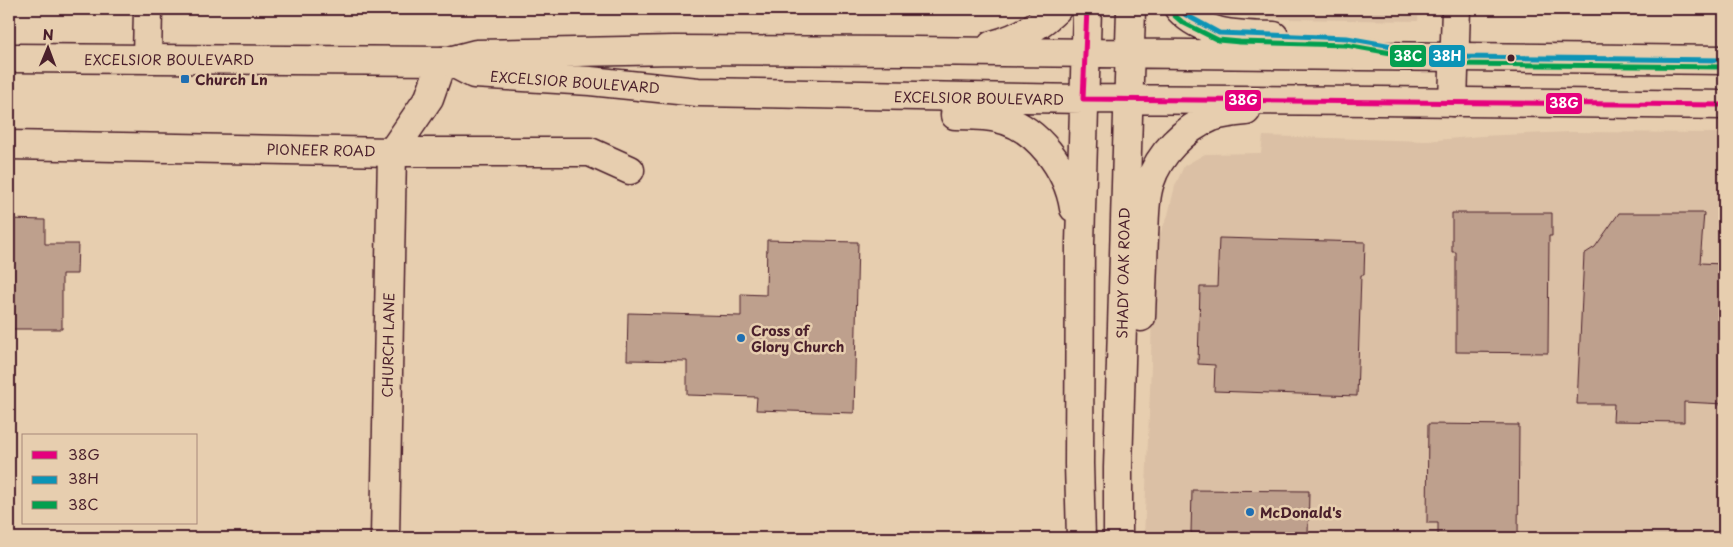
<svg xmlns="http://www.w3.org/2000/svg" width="1733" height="547" font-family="'Playpen Sans',sans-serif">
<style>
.built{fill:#dbc0a5}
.building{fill:#bea08d;stroke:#4a1f2b}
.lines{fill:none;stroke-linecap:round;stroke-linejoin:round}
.minor-casing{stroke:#4a1f2b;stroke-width:31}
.major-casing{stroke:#4a1f2b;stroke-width:31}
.minor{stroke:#e7ceaf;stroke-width:28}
.major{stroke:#e7ceaf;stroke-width:28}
.bus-1-casing{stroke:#e7ceaf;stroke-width:9}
.bus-2-casing{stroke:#e7ceaf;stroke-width:9}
.bus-3-casing{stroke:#e7ceaf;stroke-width:9}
.bus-1{stroke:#e5007d;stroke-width:5}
.bus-2{stroke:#0b94b6;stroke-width:5}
.bus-3{stroke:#049f4f;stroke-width:5}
.bus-dot{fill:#4a1f2b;stroke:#e7ceaf;stroke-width:2}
.poi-dot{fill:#1f6fb2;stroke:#e7ceaf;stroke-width:2}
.labels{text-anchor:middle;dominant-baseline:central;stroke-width:5;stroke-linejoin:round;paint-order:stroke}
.street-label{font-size:14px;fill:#4a1f2b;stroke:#e7ceaf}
.poi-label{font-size:14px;font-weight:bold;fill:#4a1f2b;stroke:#e7ceaf;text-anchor:start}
.line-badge{stroke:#e7ceaf;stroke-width:2}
.badge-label{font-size:14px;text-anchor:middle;font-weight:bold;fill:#fff}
</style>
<rect width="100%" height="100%" fill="#e7ceaf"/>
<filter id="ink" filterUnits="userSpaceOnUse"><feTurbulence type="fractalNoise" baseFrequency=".02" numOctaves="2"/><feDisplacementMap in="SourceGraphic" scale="10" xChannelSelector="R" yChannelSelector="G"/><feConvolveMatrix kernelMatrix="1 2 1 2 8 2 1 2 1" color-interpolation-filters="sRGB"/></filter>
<g filter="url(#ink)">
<path class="built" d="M 1145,9 L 1419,9 L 1418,21 L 1284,19 Z
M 1570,132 L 1724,133 L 1724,538 L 1144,538 L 1151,365 L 1152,277 L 1160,234 L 1168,215 L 1175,186 L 1184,166 L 1205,154 L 1261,153 L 1263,136 L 1426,141 L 1481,136 Z"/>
<path class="building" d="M 1452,213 L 1552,213 L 1552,236 L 1549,236 L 1548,353 L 1456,352 L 1456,252 L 1452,252 Z
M 1619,213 L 1704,213 L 1700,263 L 1724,264 L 1724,404 L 1684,402 L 1684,422 L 1613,421 L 1614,404 L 1577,404 L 1584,254 L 1595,247 Z
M 9,219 L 45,220 L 45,244 L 78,244 L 77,274 L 62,274 L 62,329 L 9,329 Z
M 1219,238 L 1365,242 L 1364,275 L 1361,275 L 1357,396 L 1214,391 L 1215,365 L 1198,364 L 1200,287 L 1217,287 Z
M 767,240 L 858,242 L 854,413 L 756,410 L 757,397 L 687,395 L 687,361 L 627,360 L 628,313 L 741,316 L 741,294 L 766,295 Z
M 1428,424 L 1519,425 L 1518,538 L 1438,538 L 1438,523 L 1427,523 Z
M 1192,490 L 1309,491 L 1308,535 L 1191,533 Z"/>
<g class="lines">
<g class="minor-casing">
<path id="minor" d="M 147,58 L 148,9
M 1453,102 L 1456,9
M 9,145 L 392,152 L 590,152 L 630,170
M 385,538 L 392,152 L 429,98 L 442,61"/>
</g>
<g class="major-casing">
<path id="major" d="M 1179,9 C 1204,36 1240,35 1274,36
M 992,45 C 1017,39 1038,27 1057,9
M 9,58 L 449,61 L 476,54 L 674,50 L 913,51 L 1724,60
M 449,61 L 474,74 L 590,81 L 698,92 L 1083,99 L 1378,101 L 1724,105
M 955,115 C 969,115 984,115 997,118 C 1037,126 1068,170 1074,208
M 1141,317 C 1142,290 1143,263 1144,236 C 1145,219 1144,199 1150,182 C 1159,154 1184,129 1212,117 C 1223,113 1234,112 1246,111
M 1081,538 L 1079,464 L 1080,243 L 1087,9
M 1118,538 L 1118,468 L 1131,9"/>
</g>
<use href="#minor" class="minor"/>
<use href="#major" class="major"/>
<g class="bus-1-casing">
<path id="bus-1" d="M 1083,99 L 1724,105
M 1083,99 L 1087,9"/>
</g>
<g class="bus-2-casing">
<path id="bus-2" d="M 1179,9 L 1186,15 L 1219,33 L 1347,38 L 1454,57 L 1724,60"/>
</g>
<g class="bus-3-casing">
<path id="bus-3" d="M 1174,15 L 1182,22 L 1218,40 L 1240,42 L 1346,45 L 1453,64 L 1724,67"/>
</g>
<use href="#bus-1" class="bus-1"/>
<use href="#bus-2" class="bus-2"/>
<use href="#bus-3" class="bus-3"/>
</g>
</g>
<circle class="bus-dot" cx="1511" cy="58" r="4.5"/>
<g class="poi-dot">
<rect x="180" y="74" width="10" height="10" rx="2.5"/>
<circle cx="741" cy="338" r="5"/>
<circle cx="1250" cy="512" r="5"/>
</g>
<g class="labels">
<g class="street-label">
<text x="169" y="59">EXCELSIOR BOULEVARD</text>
<text transform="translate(575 82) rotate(4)">EXCELSIOR BOULEVARD</text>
<text transform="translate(979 98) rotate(1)">EXCELSIOR BOULEVARD</text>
<text transform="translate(321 150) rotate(1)">PIONEER ROAD</text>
<text transform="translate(1123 273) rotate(-89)">SHADY OAK ROAD</text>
<text transform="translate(388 345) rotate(-89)">CHURCH LANE</text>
</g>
<g class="poi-label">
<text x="195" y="79">Church Ln</text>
<text x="751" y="330">Cross of<tspan x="751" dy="16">Glory Church</tspan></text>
<text x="1260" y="512">McDonald's</text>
</g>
</g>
<g class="line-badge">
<rect x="1428" y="44" width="38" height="24" rx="5" fill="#0b94b6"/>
<rect x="1389" y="44" width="38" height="24" rx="5" fill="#049f4f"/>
<rect x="1224" y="89" width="38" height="23" rx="5" fill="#e5007d"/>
<rect x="1545" y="92" width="38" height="23" rx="5" fill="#e5007d"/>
</g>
<g class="badge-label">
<text x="1447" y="61">38H</text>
<text x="1408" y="61">38C</text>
<text x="1243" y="105">38G</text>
<text x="1564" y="108">38G</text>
</g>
<rect width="1733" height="547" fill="none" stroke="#e7ceaf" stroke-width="30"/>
<rect x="15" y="15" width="1703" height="517" fill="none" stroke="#4a1f2b" stroke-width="2" filter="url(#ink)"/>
<rect x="22" y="434" width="175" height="90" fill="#e7ceaf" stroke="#a8887a"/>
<rect x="32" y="451" width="25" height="8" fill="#e5007d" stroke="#a8887a"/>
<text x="68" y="460" font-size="15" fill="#4a1f2b">38G</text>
<rect x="32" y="476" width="25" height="8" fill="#0b94b6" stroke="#a8887a"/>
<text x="68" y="484" font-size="15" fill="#4a1f2b">38H</text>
<rect x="32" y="501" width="25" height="8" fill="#049f4f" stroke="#a8887a"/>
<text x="68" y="510" font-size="15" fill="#4a1f2b">38C</text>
<g transform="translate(48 48) rotate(1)" stroke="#e7ceaf" stroke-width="4" paint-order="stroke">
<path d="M0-4L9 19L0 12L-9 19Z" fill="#4a1f2b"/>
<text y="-8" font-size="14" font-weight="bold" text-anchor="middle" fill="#4a1f2b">N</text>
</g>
</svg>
